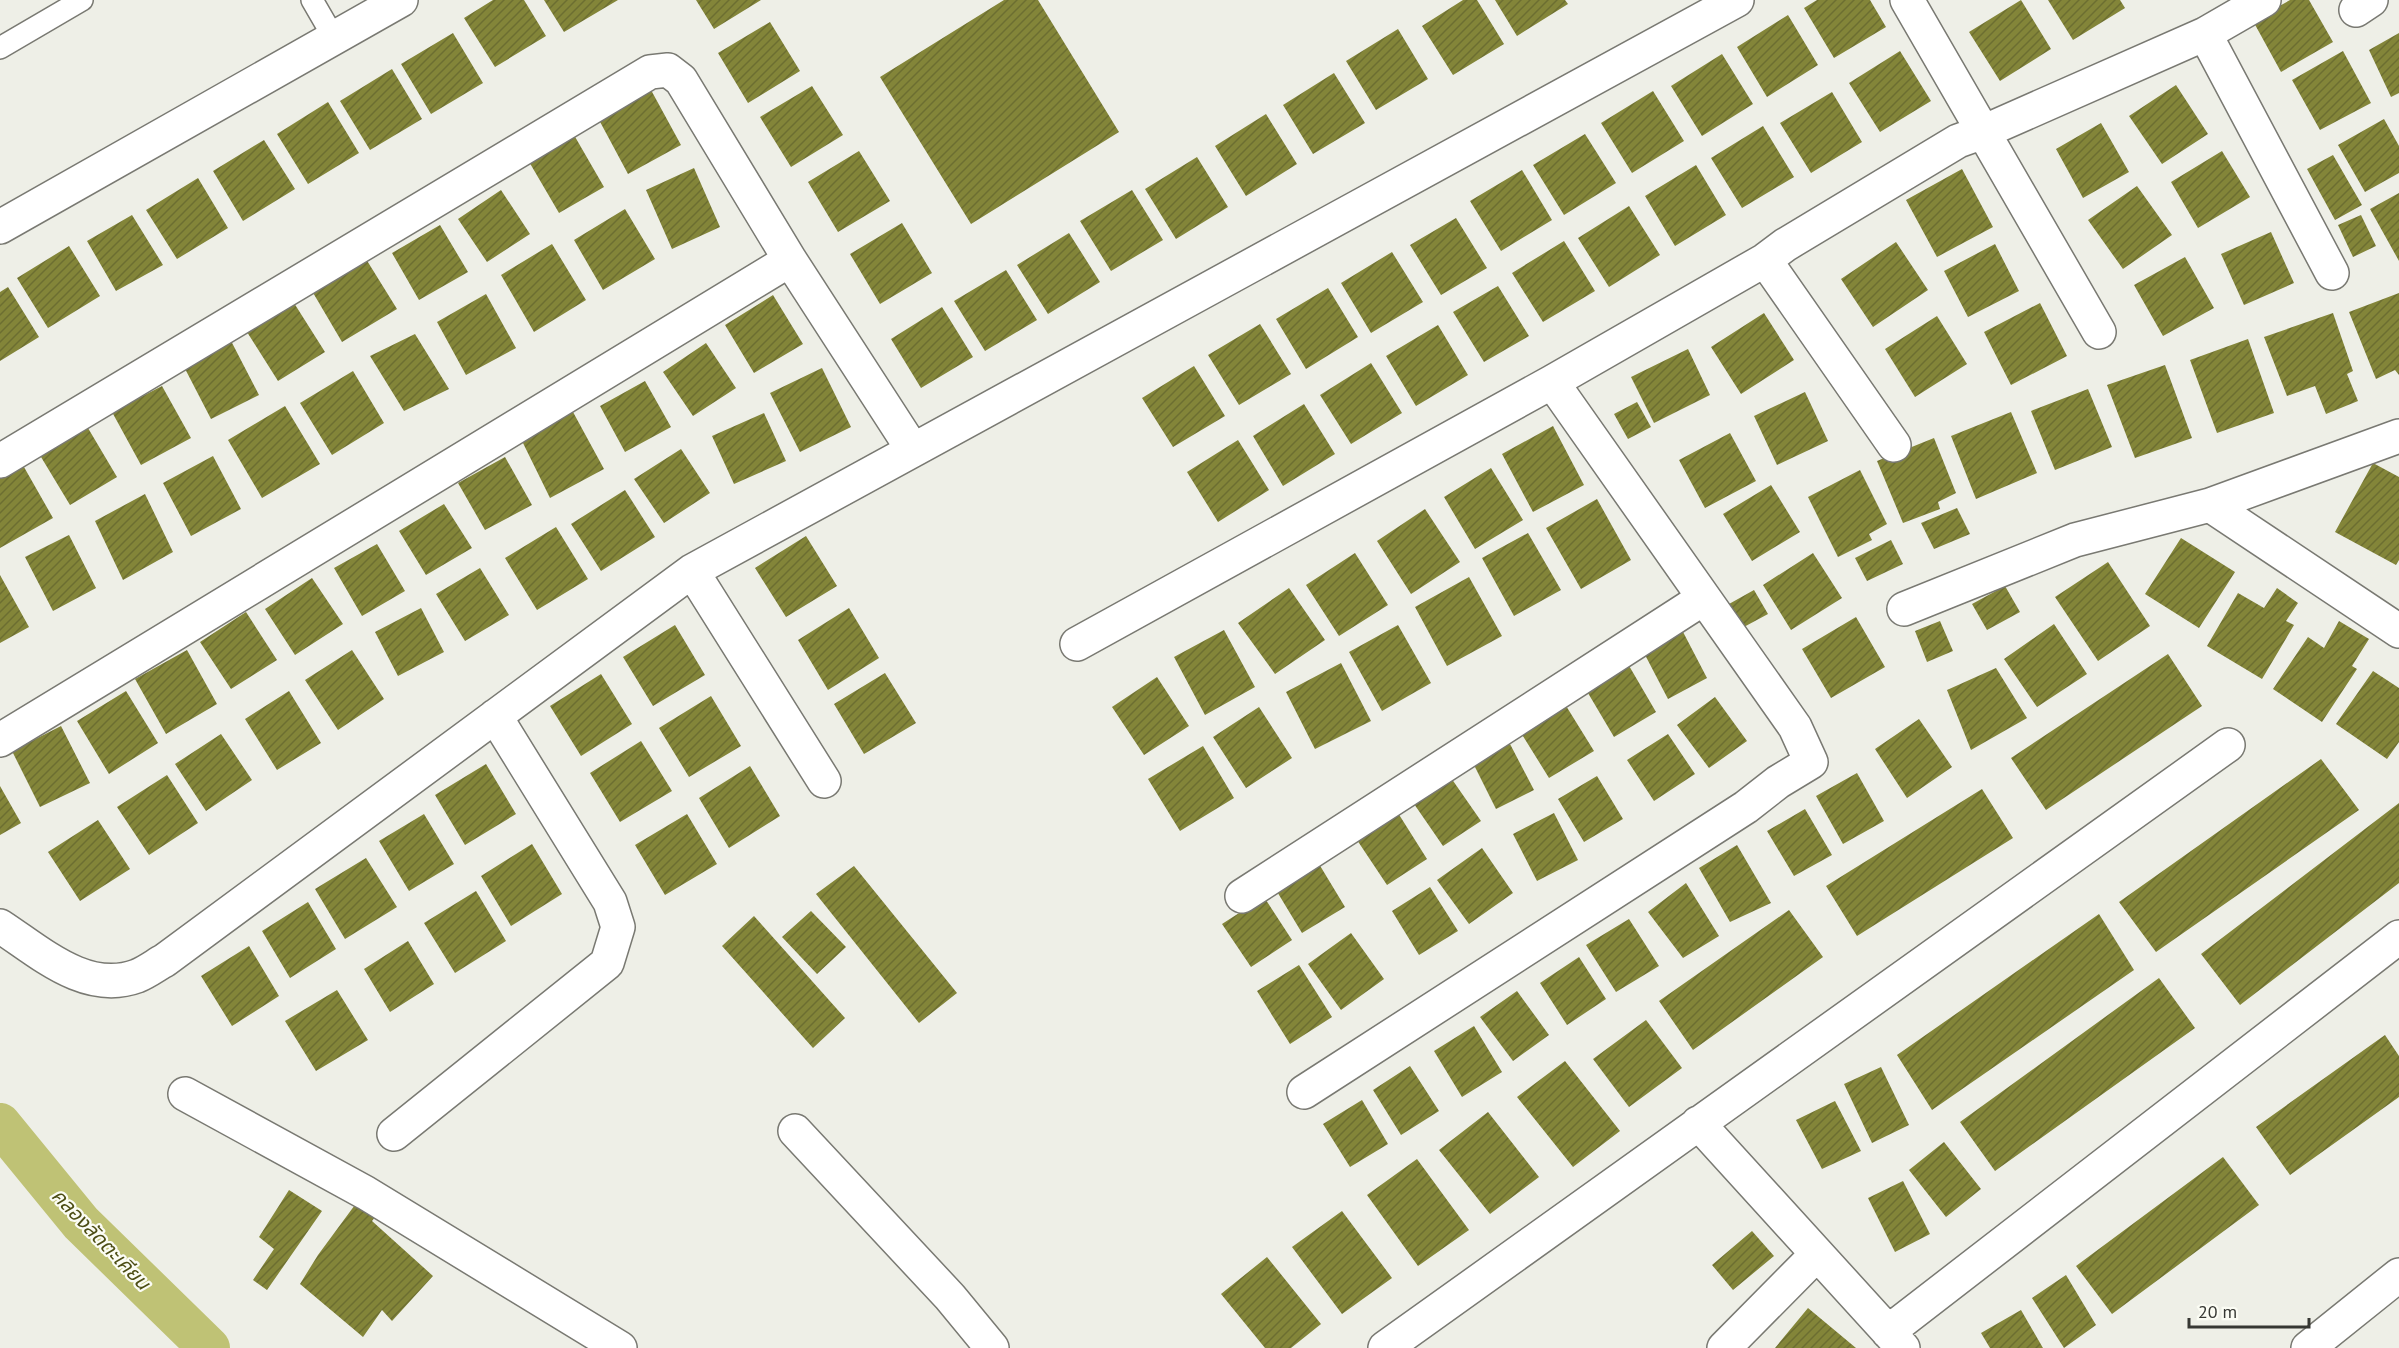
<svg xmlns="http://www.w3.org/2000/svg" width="2399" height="1348" font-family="'PT Sans','Noto Sans Thai',sans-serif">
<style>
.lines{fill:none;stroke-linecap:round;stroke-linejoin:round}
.canal{stroke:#bfc275;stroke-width:42}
.building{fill:url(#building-hatch)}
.service-casing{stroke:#797972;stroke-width:24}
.minor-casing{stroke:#797972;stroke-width:36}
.service{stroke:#fff;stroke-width:21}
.minor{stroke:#fff;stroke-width:33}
.labels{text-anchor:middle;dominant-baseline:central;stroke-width:4.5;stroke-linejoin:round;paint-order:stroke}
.water-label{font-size:20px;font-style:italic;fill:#4c4d14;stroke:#fbfcf4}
</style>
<defs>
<pattern id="building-hatch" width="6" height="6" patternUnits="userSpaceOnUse" patternTransform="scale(1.5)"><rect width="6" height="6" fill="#838539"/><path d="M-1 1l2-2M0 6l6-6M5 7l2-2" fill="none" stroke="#6c6e31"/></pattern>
</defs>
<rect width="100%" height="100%" fill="#eeefe7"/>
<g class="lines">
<path class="canal" d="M 0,1124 L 81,1223 L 209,1348"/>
</g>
<path class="building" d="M 493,0 L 524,0 L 546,36 L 495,67 L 464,18 Z
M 544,0 L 618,0 L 564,32 Z
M 696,0 L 761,0 L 714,29 Z
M 1004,0 L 1038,0 L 1119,132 L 971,224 L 880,77 Z
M 1463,0 L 1477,0 L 1504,44 L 1453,75 L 1422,26 Z
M 1495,0 L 1565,0 L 1568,4 L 1517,36 Z
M 1817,0 L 1870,0 L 1886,27 L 1834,58 L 1804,8 Z
M 2021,0 L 2051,49 L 2000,81 L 1969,32 Z
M 2048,0 L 2120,0 L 2125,8 L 2073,40 Z
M 2290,0 L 2309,0 L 2333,42 L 2281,72 L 2253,21 Z
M 1788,15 L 1818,65 L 1767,97 L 1737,47 Z
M 770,22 L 800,71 L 748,103 L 718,53 Z
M 1398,29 L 1428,79 L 1376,110 L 1346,61 Z
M 453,33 L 483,83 L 431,114 L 401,64 Z
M 2399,33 L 2399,93 L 2391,97 L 2369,50 Z
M 1900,51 L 1931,101 L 1880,132 L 1849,83 Z
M 2343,51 L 2371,103 L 2320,130 L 2292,80 Z
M 1722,54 L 1753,104 L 1702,136 L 1671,86 Z
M 392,69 L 422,119 L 370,150 L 340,101 Z
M 1334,73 L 1365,123 L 1313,154 L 1283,105 Z
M 2176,85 L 2208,134 L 2162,164 L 2129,116 Z
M 812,86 L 843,135 L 791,167 L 760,117 Z
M 651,90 L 681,145 L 628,174 L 598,118 Z
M 1653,91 L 1684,141 L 1632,173 L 1601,123 Z
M 1832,92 L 1862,142 L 1811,173 L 1780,123 Z
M 328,102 L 359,153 L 308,184 L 277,134 Z
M 1266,114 L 1297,164 L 1246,196 L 1215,146 Z
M 2384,119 L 2399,146 L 2399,173 L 2365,192 L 2338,145 Z
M 2101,123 L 2129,172 L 2083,198 L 2056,149 Z
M 1763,126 L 1794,177 L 1742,208 L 1711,158 Z
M 1585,134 L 1616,183 L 1564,215 L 1533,165 Z
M 574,135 L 604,187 L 559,213 L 528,160 Z
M 264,140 L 295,189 L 243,221 L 213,171 Z
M 859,151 L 890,201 L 838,232 L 808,182 Z
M 2222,151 L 2250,197 L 2198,228 L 2171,182 Z
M 2333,155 L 2362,205 L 2335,220 L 2307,169 Z
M 1197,157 L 1228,207 L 1176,239 L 1145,189 Z
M 1696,165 L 1726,215 L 1675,246 L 1645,196 Z
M 694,168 L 720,227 L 672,249 L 646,190 Z
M 1962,169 L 1993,227 L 1937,257 L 1906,200 Z
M 1522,170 L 1552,220 L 1501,251 L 1470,201 Z
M 198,178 L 228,228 L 177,259 L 146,210 Z
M 2137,186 L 2172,235 L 2123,269 L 2088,220 Z
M 501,190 L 530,234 L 487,262 L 458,219 Z
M 1132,190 L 1163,240 L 1111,271 L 1080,221 Z
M 2399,193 L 2399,261 L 2370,209 Z
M 1629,206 L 1660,255 L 1609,287 L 1578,238 Z
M 625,209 L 655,259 L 603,290 L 574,240 Z
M 132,215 L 163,265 L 116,291 L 87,241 Z
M 2361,215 L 2376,246 L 2353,257 L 2338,225 Z
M 1456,218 L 1487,268 L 1441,295 L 1410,245 Z
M 902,223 L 932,273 L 880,304 L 850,254 Z
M 440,225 L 468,272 L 419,300 L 392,253 Z
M 2271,232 L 2294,283 L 2244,305 L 2221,254 Z
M 1069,233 L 1100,282 L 1048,314 L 1017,265 Z
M 1564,241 L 1595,291 L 1543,322 L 1512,273 Z
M 1896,242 L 1928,290 L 1873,327 L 1841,279 Z
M 552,244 L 586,300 L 534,332 L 501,275 Z
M 1995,244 L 2019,291 L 1968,317 L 1944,271 Z
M 69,246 L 100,296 L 48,328 L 17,278 Z
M 1392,252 L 1423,302 L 1371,333 L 1341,283 Z
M 2185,257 L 2214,308 L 2163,336 L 2134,285 Z
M 366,259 L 397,309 L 342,342 L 312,291 Z
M 1006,270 L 1037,320 L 985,351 L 954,301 Z
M 1498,286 L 1529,336 L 1484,362 L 1453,312 Z
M 8,287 L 39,337 L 0,361 L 0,292 Z
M 1328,288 L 1358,337 L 1306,369 L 1276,319 Z
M 2399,293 L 2399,375 L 2395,370 L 2376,379 L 2349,312 Z
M 486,294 L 516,348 L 466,375 L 437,322 Z
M 773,295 L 803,344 L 754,373 L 725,325 Z
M 294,303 L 325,352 L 278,381 L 247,332 Z
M 2040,303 L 2067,356 L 2011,385 L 1984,332 Z
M 942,307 L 973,357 L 921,388 L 891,339 Z
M 1764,313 L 1794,360 L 1741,394 L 1711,347 Z
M 2333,313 L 2353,371 L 2347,374 L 2358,401 L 2326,414 L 2315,386 L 2287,396 L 2264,337 Z
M 1937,316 L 1967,364 L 1915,397 L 1885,349 Z
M 1260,324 L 1291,374 L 1239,405 L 1208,355 Z
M 1438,325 L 1468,375 L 1416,406 L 1386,356 Z
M 415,334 L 449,389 L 404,411 L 370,356 Z
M 229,337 L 259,395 L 211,419 L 181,361 Z
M 2248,339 L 2274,413 L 2217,433 L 2190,360 Z
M 706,343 L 736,388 L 693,416 L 663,372 Z
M 1688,349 L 1710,395 L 1654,423 L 1631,377 Z
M 1371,363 L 1402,413 L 1351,444 L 1320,395 Z
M 2165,365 L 2192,438 L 2135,458 L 2107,385 Z
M 1194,366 L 1225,416 L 1173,447 L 1142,398 Z
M 822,368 L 851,427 L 800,452 L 770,393 Z
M 353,371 L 384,423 L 332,455 L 300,403 Z
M 645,381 L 671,427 L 625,452 L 600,406 Z
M 162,386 L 191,438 L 141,465 L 112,412 Z
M 2088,389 L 2112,447 L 2055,470 L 2031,411 Z
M 1805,392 L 1828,441 L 1777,465 L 1754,416 Z
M 1637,402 L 1651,427 L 1628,439 L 1614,414 Z
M 1304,404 L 1335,454 L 1283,486 L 1253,436 Z
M 285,406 L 320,464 L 262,498 L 228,440 Z
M 573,412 L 604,469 L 550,498 L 522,441 Z
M 2011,412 L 2037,473 L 1976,499 L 1951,436 Z
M 764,413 L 786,461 L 734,484 L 712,436 Z
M 85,423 L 117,477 L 70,505 L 38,452 Z
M 1553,426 L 1584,485 L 1533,512 L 1502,454 Z
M 1730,433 L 1756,481 L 1705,508 L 1679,460 Z
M 1934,438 L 1956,493 L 1938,502 L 1940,509 L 1903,523 L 1877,461 Z
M 1238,440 L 1269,490 L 1218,522 L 1187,472 Z
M 681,449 L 710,493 L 664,523 L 634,479 Z
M 213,456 L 241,509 L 191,536 L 163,483 Z
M 505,457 L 532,505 L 485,530 L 458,483 Z
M 20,460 L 53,518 L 0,548 L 0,471 Z
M 2373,463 L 2399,477 L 2399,560 L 2396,565 L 2335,532 Z
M 1491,468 L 1523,520 L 1475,549 L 1444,497 Z
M 1860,470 L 1887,524 L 1869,534 L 1872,540 L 1838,557 L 1808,497 Z
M 1771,485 L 1800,532 L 1752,561 L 1723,514 Z
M 625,490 L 655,537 L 601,571 L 571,524 Z
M 145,494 L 173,552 L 123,580 L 95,521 Z
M 1597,499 L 1631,560 L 1581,589 L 1546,528 Z
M 444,504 L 472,548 L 426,575 L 399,531 Z
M 1957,508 L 1970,534 L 1934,549 L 1921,523 Z
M 1425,509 L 1460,562 L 1411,594 L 1377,541 Z
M 556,527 L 588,579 L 537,610 L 505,558 Z
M 1528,533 L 1561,590 L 1514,616 L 1482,558 Z
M 69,535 L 96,588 L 53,611 L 25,557 Z
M 806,536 L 837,586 L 786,617 L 755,568 Z
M 2181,538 L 2235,572 L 2199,628 L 2145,594 Z
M 1891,540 L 1903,564 L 1867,581 L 1855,558 Z
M 377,544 L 405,591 L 362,616 L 334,568 Z
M 1355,553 L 1388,605 L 1339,636 L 1306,585 Z
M 1813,553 L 1842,598 L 1791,630 L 1763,585 Z
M 2108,562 L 2150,626 L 2098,661 L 2055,597 Z
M 480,568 L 509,615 L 465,641 L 436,594 Z
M 0,575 L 29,627 L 0,643 Z
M 1469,577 L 1502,636 L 1447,666 L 1415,607 Z
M 312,578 L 343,624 L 295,655 L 265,609 Z
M 2005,586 L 2020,612 L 1987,630 L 1972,604 Z
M 1289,588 L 1325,640 L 1275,674 L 1238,623 Z
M 2277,588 L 2298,603 L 2286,621 L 2294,625 L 2262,679 L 2207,646 L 2238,593 L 2264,608 Z
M 1754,590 L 1768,614 L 1742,628 L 1729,604 Z
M 421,608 L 444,652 L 398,676 L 375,632 Z
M 849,608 L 879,658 L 828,690 L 798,640 Z
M 246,612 L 277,660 L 231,689 L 200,642 Z
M 1856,617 L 1885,667 L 1831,698 L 1802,649 Z
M 1940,621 L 1953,651 L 1927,662 L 1915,631 Z
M 2339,621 L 2369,639 L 2352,666 L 2357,669 L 2322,722 L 2273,689 L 2308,637 L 2324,648 Z
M 2054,624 L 2087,674 L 2037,707 L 2004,659 Z
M 675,625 L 705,675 L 653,706 L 623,657 Z
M 1398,625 L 1431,683 L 1382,711 L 1349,652 Z
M 1224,630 L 1255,687 L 1205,715 L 1174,657 Z
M 1682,630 L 1707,678 L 1668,699 L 1643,651 Z
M 187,650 L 217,704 L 166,734 L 135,679 Z
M 352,650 L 384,699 L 338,730 L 305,680 Z
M 2168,654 L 2202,706 L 2046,810 L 2011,758 Z
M 1341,663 L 1371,721 L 1315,749 L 1286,692 Z
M 1628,664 L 1656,712 L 1614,737 L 1585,688 Z
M 1996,668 L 2027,718 L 1971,750 L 1947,690 Z
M 2373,671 L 2399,688 L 2399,742 L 2387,759 L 2336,724 Z
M 885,673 L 916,723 L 864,754 L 834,704 Z
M 601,674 L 632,724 L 581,756 L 550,706 Z
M 1157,677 L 1189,726 L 1144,755 L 1112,707 Z
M 126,691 L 158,743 L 109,774 L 77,721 Z
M 289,691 L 321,743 L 277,770 L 245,719 Z
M 711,696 L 741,746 L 689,777 L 659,728 Z
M 1715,697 L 1747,741 L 1709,768 L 1677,725 Z
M 1563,701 L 1594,751 L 1549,778 L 1518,728 Z
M 1259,707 L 1292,758 L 1246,788 L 1213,737 Z
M 1919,719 L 1952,767 L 1907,798 L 1875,749 Z
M 61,726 L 90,783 L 40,807 L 12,751 Z
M 221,734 L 252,780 L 206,811 L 175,764 Z
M 1668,734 L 1695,774 L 1654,801 L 1627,760 Z
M 641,741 L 672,791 L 620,822 L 590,773 Z
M 1510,744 L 1534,790 L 1496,809 L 1473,763 Z
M 1203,746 L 1234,798 L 1180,831 L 1148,779 Z
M 2321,759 L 2359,810 L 2156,952 L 2119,902 Z
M 486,764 L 516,814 L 465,845 L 435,795 Z
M 750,766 L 780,816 L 729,848 L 699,798 Z
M 1857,773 L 1884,821 L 1843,844 L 1816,796 Z
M 167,775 L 198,823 L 149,855 L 117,807 Z
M 1449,775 L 1481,821 L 1443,846 L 1412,801 Z
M 1597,776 L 1623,819 L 1584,842 L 1558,799 Z
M 0,786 L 21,823 L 0,835 Z
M 1982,789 L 2013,838 L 1857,936 L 1826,886 Z
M 2399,803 L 2399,883 L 2240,1005 L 2201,954 Z
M 1805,809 L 1832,855 L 1794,876 L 1767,831 Z
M 1398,813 L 1427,859 L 1387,885 L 1357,840 Z
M 1554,813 L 1578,860 L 1537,881 L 1513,834 Z
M 424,814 L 454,864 L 409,891 L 379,841 Z
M 687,814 L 717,864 L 665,895 L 635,845 Z
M 98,820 L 130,869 L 80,901 L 48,852 Z
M 532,844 L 562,894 L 511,926 L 481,876 Z
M 1737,845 L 1771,903 L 1730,922 L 1699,868 Z
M 1482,848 L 1513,893 L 1469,924 L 1437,880 Z
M 366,858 L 397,907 L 345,939 L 315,889 Z
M 1319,864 L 1345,907 L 1302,933 L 1276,890 Z
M 854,866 L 957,993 L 919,1023 L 816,894 Z
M 1686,883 L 1719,936 L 1683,958 L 1648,912 Z
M 1430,887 L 1458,931 L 1419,955 L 1392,911 Z
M 476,891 L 506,941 L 455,973 L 424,923 Z
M 1264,897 L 1292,940 L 1251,967 L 1222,924 Z
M 308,902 L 336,949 L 290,978 L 262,931 Z
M 1789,910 L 1823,957 L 1693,1050 L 1659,1001 Z
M 811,911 L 846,947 L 817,974 L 782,937 Z
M 2099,914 L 2134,970 L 1932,1110 L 1897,1055 Z
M 754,916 L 845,1018 L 813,1048 L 722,946 Z
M 1629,919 L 1659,966 L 1616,992 L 1586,945 Z
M 1351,933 L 1384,979 L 1341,1010 L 1308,964 Z
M 408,941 L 434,984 L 390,1012 L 364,969 Z
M 249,946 L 279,996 L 232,1026 L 201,976 Z
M 1579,957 L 1606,999 L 1567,1025 L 1540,983 Z
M 1299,965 L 1332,1017 L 1290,1044 L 1257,991 Z
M 2159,978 L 2195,1028 L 1995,1171 L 1960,1122 Z
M 337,990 L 368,1040 L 316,1071 L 285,1021 Z
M 1517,991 L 1549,1035 L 1513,1061 L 1480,1017 Z
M 1646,1020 L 1682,1068 L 1629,1107 L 1593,1059 Z
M 1474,1026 L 1502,1072 L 1462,1097 L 1434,1051 Z
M 2385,1035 L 2399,1056 L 2399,1097 L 2290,1175 L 2256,1127 Z
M 1565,1061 L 1620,1131 L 1573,1167 L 1517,1097 Z
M 1410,1066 L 1439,1111 L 1401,1135 L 1373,1090 Z
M 1881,1067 L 1909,1125 L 1872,1143 L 1844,1084 Z
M 1362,1100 L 1388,1144 L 1350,1167 L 1323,1124 Z
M 1835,1101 L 1861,1151 L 1822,1169 L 1796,1120 Z
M 1488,1112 L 1539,1177 L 1490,1214 L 1439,1150 Z
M 1944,1142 L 1981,1189 L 1946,1217 L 1909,1170 Z
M 2223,1157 L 2259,1205 L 2112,1314 L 2076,1266 Z
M 1417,1159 L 1469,1230 L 1418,1266 L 1367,1195 Z
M 1903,1181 L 1930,1234 L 1895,1252 L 1868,1198 Z
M 289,1190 L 322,1211 L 267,1290 L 253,1280 L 274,1249 L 259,1237 Z
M 363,1194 L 382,1208 L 372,1221 L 433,1276 L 392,1321 L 382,1310 L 363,1337 L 300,1284 L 318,1255 Z
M 1342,1211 L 1392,1278 L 1342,1314 L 1292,1247 Z
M 1752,1231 L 1774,1256 L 1733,1290 L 1712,1265 Z
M 1267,1257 L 1321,1324 L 1291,1348 L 1265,1348 L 1221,1294 Z
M 2066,1275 L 2096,1325 L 2064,1348 L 2032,1298 Z
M 1808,1308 L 1856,1348 L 1775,1348 Z
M 2021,1310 L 2043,1348 L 1990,1348 L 1981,1333 Z"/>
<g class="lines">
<g class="service-casing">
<path id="service" d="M 312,0 L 334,38
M 0,48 L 82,0"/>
</g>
<g class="minor-casing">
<path id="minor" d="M 1907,0 L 2099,332
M 2356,10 L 2371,0
M 2205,34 L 2332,273
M 0,227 L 401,0
M 1765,260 L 1894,445
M 0,461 L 650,72 L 668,70 L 681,80 L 790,260 L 913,450
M 2210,505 L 2399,631
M 692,571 L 824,781
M 1904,609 L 2075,540 L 2210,505 L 2399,436
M 1077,644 L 1552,382 L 1765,260 L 1785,245 L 1958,141 L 1983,132 L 2205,34 L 2264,0
M 0,740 L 790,260
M 1242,896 L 1704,598
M 0,926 C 40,952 86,995 137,976 C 147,972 156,965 165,960 L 692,571 L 1737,0
M 1304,1092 L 1746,807 L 1778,782 L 1811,762 L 1795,727 L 1552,382
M 185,1094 L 366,1193 L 620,1348
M 1698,1123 L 1903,1348
M 795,1131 L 950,1297 L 992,1348
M 394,1134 L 607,963 L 618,927 L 610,902 L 495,716
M 1888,1332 L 2399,937
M 1385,1348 L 2228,745
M 1724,1348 L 1817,1254
M 2308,1348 L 2399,1275"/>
</g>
<use href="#service" class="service"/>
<use href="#minor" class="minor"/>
</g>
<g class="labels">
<g class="water-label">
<text transform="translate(101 1239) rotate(46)">คลองลัดตะเคียน</text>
</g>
</g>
<path d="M2189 1318v9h120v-9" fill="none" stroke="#363733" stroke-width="3"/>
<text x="2198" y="1318" font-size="18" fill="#363733" stroke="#fbfcf4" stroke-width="4.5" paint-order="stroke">20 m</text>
</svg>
